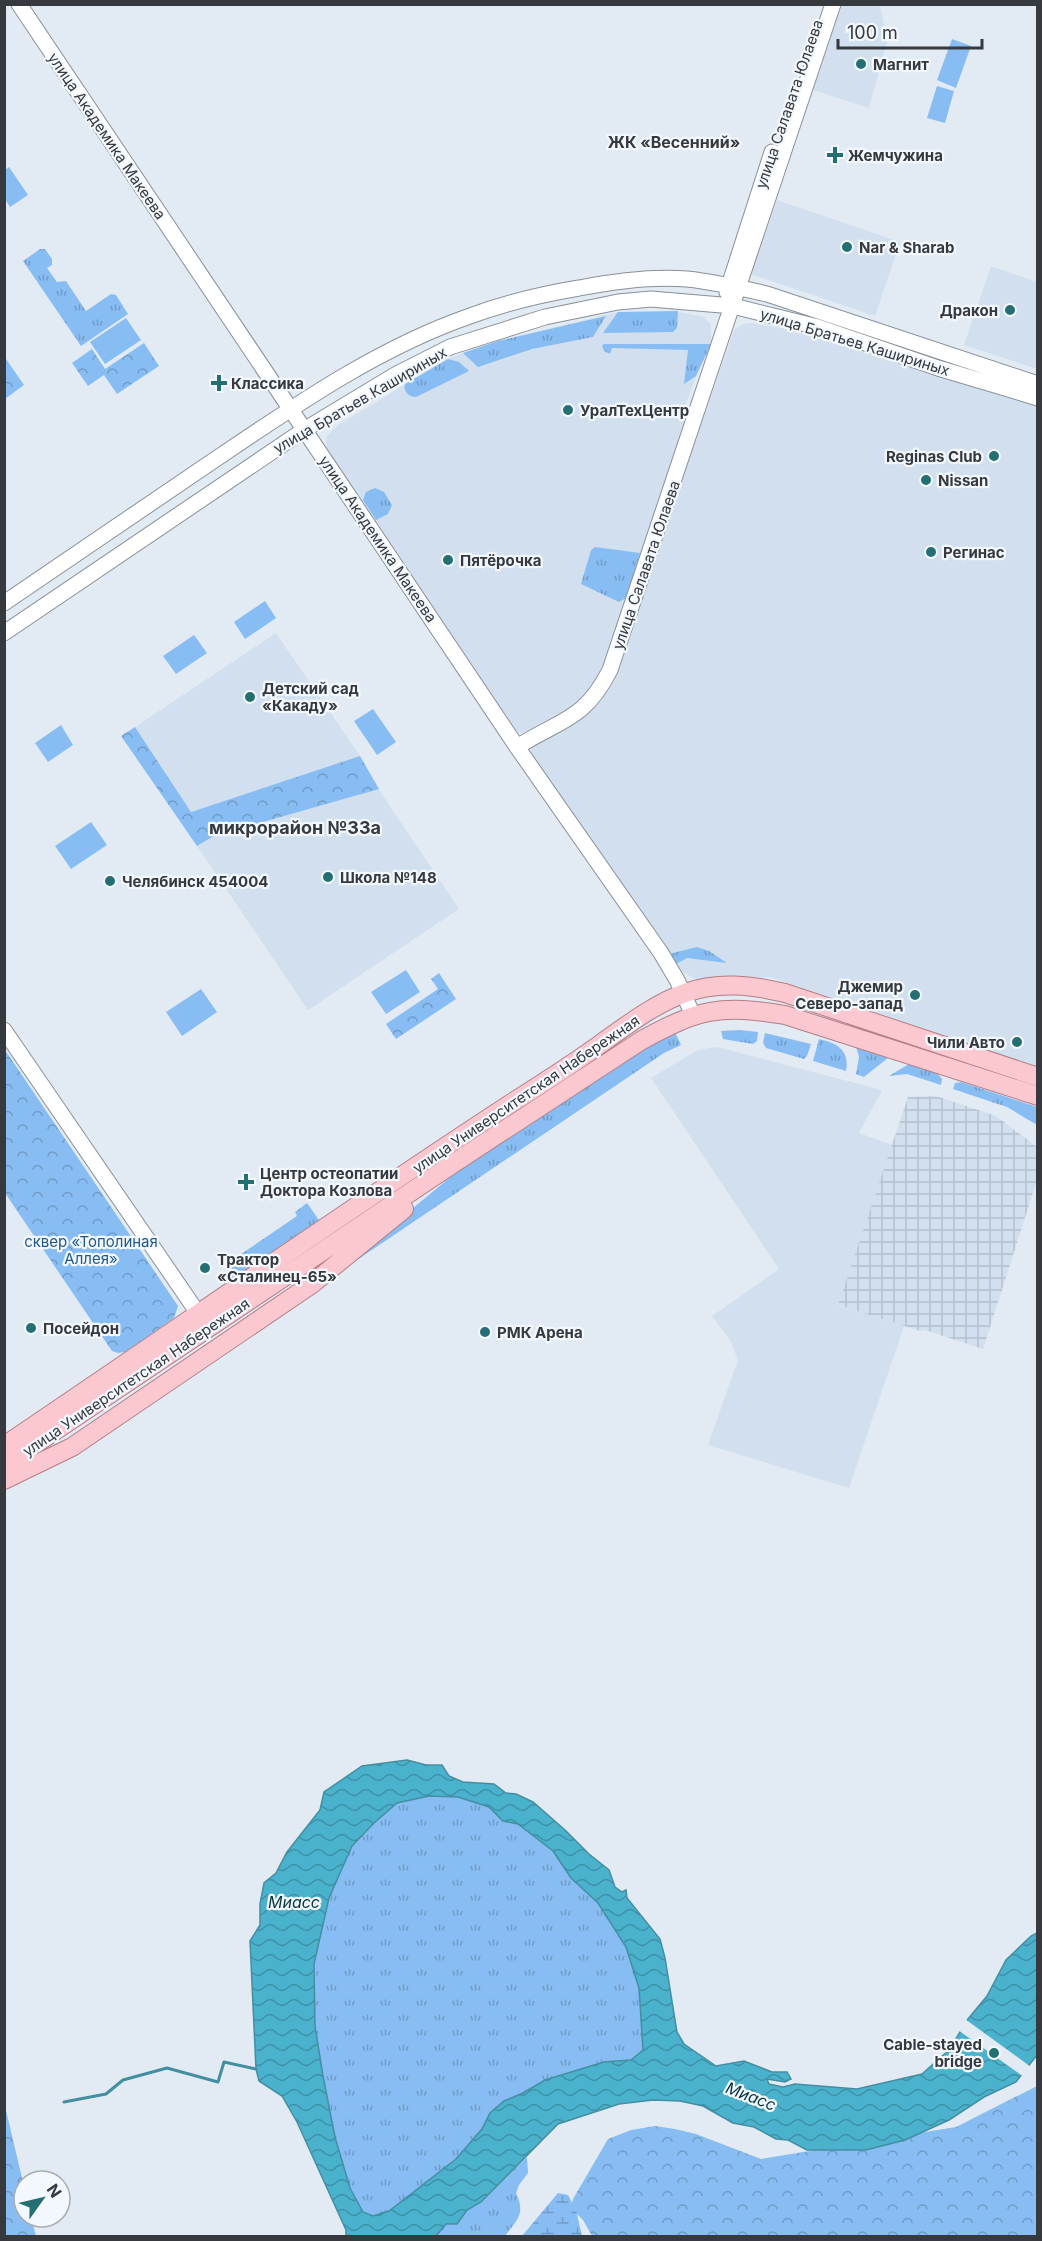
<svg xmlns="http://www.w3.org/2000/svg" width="1042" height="2241" font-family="Inter,sans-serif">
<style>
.built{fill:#d1dfee}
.industrial{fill:url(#industrial-grid)}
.grass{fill:url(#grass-tufts)}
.forest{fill:url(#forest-crowns)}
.wetland{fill:url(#wetland-marsh)}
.pitch{fill:#88bdf3}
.water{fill:url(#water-waves);stroke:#448ea2;stroke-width:1.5;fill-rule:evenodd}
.pier{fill:#e2ebf4}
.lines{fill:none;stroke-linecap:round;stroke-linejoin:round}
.stream{stroke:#448ea2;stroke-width:3}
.secondary-casing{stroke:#889098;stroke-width:17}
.primary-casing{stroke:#b37e86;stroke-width:20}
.secondary{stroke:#fff;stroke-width:15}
.primary{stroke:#fac8ce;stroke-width:18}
.poi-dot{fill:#236f73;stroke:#f2f8fd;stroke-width:2}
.labels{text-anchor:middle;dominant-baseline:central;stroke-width:4.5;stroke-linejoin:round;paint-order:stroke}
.poi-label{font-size:15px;font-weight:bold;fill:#36393d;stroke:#f2f8fd;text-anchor:start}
.street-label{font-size:15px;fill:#36393d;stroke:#f2f8fd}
.park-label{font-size:15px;fill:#1e598e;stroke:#f2f8fd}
.neighbourhood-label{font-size:16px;font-weight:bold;fill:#36393d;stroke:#f2f8fd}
.water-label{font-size:16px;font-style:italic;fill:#033541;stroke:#f2f8fd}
.quarter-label{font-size:18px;font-weight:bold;fill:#36393d;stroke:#f2f8fd}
</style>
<defs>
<pattern id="industrial-grid" width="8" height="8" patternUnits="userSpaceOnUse" patternTransform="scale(1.5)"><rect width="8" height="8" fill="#d1dfee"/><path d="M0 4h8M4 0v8" fill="none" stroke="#b4c0cd"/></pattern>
<pattern id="grass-tufts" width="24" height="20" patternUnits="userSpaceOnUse" patternTransform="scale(1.5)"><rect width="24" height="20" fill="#88bdf3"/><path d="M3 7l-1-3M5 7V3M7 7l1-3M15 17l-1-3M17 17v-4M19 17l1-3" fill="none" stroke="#709bc6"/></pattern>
<pattern id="forest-crowns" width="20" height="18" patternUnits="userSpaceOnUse" patternTransform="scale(1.5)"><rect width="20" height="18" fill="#88bdf3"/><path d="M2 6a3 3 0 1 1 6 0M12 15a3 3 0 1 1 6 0" fill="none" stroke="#709bc6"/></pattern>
<pattern id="wetland-marsh" width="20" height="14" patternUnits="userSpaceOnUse" patternTransform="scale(1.5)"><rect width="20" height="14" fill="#88bdf3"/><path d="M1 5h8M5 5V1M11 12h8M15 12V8" fill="none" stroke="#709bc6"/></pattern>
<pattern id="water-waves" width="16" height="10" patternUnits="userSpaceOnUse" patternTransform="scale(1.5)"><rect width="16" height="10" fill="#4ab2cd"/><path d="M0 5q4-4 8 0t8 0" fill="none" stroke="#3e92a8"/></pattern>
</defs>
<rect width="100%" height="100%" fill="#e2ebf4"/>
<path class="built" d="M 842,5 L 880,5 L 887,41 L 869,108 L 813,90 Z
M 777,200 L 900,242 L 875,316 L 751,274 Z
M 991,266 L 1037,282 L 1037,369 L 964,345 Z
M 674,311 L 704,317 L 711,324 L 711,344 L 696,376 L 680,420 L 688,423 L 604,664 L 589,692 L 576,706 L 536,729 L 520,733 L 514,729 L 329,456 L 326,444 L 327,436 L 338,425 L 448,359 L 463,353 L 498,341 L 618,312 Z
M 752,323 L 787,329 L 1037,406 L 1037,1066 L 770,977 L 699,981 L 683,972 L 531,753 L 531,747 L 587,714 L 601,700 L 611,686 L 618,673 L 659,547 L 734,330 L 743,324 Z
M 276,633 L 360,756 L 191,812 L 135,727 Z
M 377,787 L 459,909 L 308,1010 L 197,846 L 214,836 Z
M 717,1047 L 882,1090 L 859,1133 L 892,1145 L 838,1305 L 904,1326 L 849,1488 L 708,1445 L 738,1360 L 730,1340 L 712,1316 L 779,1269 L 651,1078 L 698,1050 Z"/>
<path class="industrial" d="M 936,1096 L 996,1116 L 1037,1147 L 1037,1180 L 983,1349 L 925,1330 L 920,1331 L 838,1305 L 908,1097 Z"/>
<path class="grass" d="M 40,249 L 45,249 L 52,259 L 52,265 L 47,268 L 57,282 L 66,281 L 86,311 L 111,294 L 116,295 L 128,314 L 81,346 L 23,261 Z
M 678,311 L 677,328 L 673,332 L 603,333 L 618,312 Z
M 606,316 L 593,337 L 532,349 L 478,367 L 463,353 L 498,341 Z
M 604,344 L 711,344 L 696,376 L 684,384 L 688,350 L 612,348 L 610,354 L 604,351 L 602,346 Z
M 448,359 L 459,362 L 469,371 L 416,397 C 408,397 403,391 405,384 Z
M 375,488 L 384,492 L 392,505 L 388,514 L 376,520 L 363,500 L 366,492 Z
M 595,547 L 640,553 L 626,598 L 619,602 L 581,584 L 591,550 Z
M 697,947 L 709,951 L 727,963 L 687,958 L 674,965 L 669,954 Z
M 740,1030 L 758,1032 L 757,1041 L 753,1044 L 723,1039 L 721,1031 Z
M 675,1032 L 681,1045 L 664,1053 L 323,1283 L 454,1174 L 650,1044 Z
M 765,1033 L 811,1044 L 807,1056 L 804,1059 L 766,1048 L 763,1043 Z
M 819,1039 C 837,1043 850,1050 846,1071 L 813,1061 Z
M 856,1047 L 889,1057 L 864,1077 L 856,1074 L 859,1057 Z
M 909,1064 L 937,1073 L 942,1079 L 941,1085 L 907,1074 L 889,1076 Z
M 961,1082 L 1037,1107 L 1037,1125 L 1007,1107 L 953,1089 L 955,1083 Z
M 307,1203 L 321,1223 L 226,1287 L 220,1277 L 229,1271 L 225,1265 L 297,1216 L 295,1212 Z
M 429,1796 L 458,1797 L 489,1807 L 503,1821 L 518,1823 L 553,1851 L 571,1878 L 598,1903 L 626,1947 L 639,1988 L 643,2050 L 631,2060 L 604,2062 L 545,2080 L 523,2093 L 504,2101 L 490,2113 L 482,2129 L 456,2159 L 389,2211 L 373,2216 L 363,2212 L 350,2188 L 335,2137 L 323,2076 L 315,2027 L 314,1964 L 329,1898 L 352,1846 L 374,1823 L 397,1803 Z
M 527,2157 L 528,2173 L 519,2185 L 516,2193 C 526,2214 517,2220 505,2236 L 436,2236 L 446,2224 L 457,2223 L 467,2210 L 481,2202 Z"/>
<path class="forest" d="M 144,343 L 159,366 L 117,394 L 104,375 L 88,386 L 72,363 L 92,349 L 105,369 Z
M 4,356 L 24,385 L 5,399 L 4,399 Z
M 135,727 L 191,812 L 360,756 L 379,789 L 214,836 L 197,846 L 121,736 Z
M 439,973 L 456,999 L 396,1039 L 386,1024 L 438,989 L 431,979 Z
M 5,1050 L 178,1306 L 174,1318 L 125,1352 L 118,1353 L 112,1351 L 5,1193 Z
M 1037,2086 L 1037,2236 L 592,2236 L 583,2220 L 571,2208 L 573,2199 L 608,2139 L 631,2130 L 655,2126 L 675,2129 L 696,2134 L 761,2159 L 956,2127 Z
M 4,2102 L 24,2186 L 24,2217 L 31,2217 L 36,2236 L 5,2236 Z"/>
<path class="wetland" d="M 558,2193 L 568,2195 L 576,2210 L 582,2236 L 522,2236 Z"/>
<path class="pitch" d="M 952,39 L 971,46 L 956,88 L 937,80 Z
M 937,86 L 954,91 L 945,123 L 927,118 Z
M 9,167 L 28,195 L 10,207 L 5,199 L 5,170 Z
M 126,318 L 141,340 L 105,364 L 90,342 Z
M 265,601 L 276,618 L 245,639 L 234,622 Z
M 194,635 L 207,653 L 176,674 L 163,656 Z
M 373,709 L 396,742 L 377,755 L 354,721 Z
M 61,725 L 73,745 L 48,762 L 35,743 Z
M 91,822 L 107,845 L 71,869 L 55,846 Z
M 406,970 L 420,992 L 386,1014 L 371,992 Z
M 201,989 L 217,1012 L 182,1036 L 166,1012 Z"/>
<path class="water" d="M 407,1760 L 426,1765 L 442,1765 L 449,1776 L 463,1782 L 494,1784 L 506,1793 L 516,1794 L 533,1802 L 565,1830 L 589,1854 L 609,1870 L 615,1887 L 622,1892 L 626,1890 L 627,1898 L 660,1939 L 665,1958 L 677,2032 L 684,2044 L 716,2066 L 744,2061 L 772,2072 L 787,2072 L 791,2079 L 785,2082 L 767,2079 L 769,2084 L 783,2087 L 795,2084 L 857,2089 L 922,2074 L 949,2050 L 968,2019 L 987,1996 L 1006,1960 L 1031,1936 L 1037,1933 L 1037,2055 L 1016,2082 L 984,2097 L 949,2120 L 905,2140 L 866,2150 L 807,2150 L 788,2140 L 776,2139 L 754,2127 L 733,2123 L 703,2106 L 680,2101 L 653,2100 L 619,2104 L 558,2124 L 481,2202 L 467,2210 L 457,2224 L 446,2224 L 436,2236 L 346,2236 L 346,2230 L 297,2122 L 282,2096 L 259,2081 L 256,2069 L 250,1941 L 260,1925 L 260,1904 L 264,1883 L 276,1873 L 287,1852 L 320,1810 L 324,1792 L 362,1766 ZM 429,1796 L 458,1797 L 489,1807 L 503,1821 L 518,1824 L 553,1851 L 571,1878 L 598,1903 L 626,1947 L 639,1988 L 643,2050 L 631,2060 L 604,2062 L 545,2080 L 523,2093 L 504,2101 L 490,2113 L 482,2129 L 456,2159 L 389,2211 L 373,2216 L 363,2212 L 350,2188 L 335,2137 L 323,2076 L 315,2026 L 314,1964 L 329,1898 L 352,1846 L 374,1823 L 397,1803 Z"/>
<path class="pier" d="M 965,2019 L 1031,2067 L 1024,2077 L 958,2030 Z"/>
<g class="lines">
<path class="stream" d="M 64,2102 L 106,2094 L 123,2080 L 167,2068 L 218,2082 L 224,2062 L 256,2069"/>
<g class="secondary-casing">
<path id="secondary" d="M 19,4 L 517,747 L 661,953 L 677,980 L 693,1015
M 727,292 L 772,152
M 4,603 C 72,557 139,511 207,465 C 290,409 375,349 470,316 C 505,303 543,294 579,288 C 615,281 651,276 687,279 C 715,282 741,288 767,294 L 1038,384
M 4,633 L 304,430 L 395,375 L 450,347 L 545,317 L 618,302 L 651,299 L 733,306 L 818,327 L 938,368 L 1038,398
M 517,747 C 561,719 584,721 610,670 L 833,4
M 4,1030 L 204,1322"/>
</g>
<g class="primary-casing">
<path id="primary" d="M 4,1446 C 173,1332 340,1215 510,1104 C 540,1085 570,1066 599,1045 C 626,1026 654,1004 685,993 C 718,981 752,985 785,993 L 1038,1077
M 4,1465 L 454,1163 L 642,1040 C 699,1009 720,1004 785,1015 L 1038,1096
M 4,1480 L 72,1447 L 312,1284 L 404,1209"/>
</g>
<use href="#secondary" class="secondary"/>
<use href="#primary" class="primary"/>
</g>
<g class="poi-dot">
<circle cx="861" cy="64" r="6"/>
<path d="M832 146h6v6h6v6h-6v6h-6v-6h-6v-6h6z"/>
<circle cx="847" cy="247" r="6"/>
<circle cx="1010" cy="310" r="6"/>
<path d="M216 374h6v6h6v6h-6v6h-6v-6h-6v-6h6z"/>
<circle cx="568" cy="410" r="6"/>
<circle cx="994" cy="456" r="6"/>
<circle cx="926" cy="480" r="6"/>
<circle cx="931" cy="552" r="6"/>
<circle cx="448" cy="560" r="6"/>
<circle cx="250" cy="697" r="6"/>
<circle cx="328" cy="877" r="6"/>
<circle cx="110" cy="881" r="6"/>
<circle cx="915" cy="995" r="6"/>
<circle cx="1017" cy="1042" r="6"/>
<path d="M243 1173h6v6h6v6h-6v6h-6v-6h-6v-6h6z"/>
<circle cx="205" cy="1268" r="6"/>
<circle cx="31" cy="1328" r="6"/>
<circle cx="485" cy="1332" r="6"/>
<circle cx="994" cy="2053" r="6"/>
</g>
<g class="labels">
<g class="poi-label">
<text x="873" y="64">Магнит</text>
<text x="848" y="155">Жемчужина</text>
<text x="859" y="247">Nar &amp; Sharab</text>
<text x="998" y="310" text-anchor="end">Дракон</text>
<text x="231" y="383">Классика</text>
<text x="580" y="410">УралТехЦентр</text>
<text x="982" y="456" text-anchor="end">Reginas Club</text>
<text x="938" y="480">Nissan</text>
<text x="943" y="552">Регинас</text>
<text x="460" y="560">Пятёрочка</text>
<text x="262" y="688">Детский сад<tspan x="262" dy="17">«Какаду»</tspan></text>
<text x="340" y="877">Школа №148</text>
<text x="122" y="881">Челябинск 454004</text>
<text x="903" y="986" text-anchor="end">Джемир<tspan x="903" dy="17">Северо-запад</tspan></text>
<text x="1005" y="1042" text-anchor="end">Чили Авто</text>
<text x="260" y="1173">Центр остеопатии<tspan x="260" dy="17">Доктора Козлова</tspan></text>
<text x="217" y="1259">Трактор<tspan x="217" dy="17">«Сталинец-65»</tspan></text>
<text x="43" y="1328">Посейдон</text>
<text x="497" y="1332">РМК Арена</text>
<text x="982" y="2044" text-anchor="end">Cable-stayed<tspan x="982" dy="17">bridge</tspan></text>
</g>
<g class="street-label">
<text transform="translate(789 104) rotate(-71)">улица Салавата Юлаева</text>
<text transform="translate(107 136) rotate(56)">улица Академика Макеева</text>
<text transform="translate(855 342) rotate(17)">улица Братьев Кашириных</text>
<text transform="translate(360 400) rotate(-30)">улица Братьев Кашириных</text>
<text transform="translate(378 539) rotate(56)">улица Академика Макеева</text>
<text transform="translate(646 565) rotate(-71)">улица Салавата Юлаева</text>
<text transform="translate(526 1094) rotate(-34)">улица Университетская Набережная</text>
<text transform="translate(136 1377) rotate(-34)">улица Университетская Набережная</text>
</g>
<g class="park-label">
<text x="91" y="1241">сквер «Тополиная<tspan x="91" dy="17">Аллея»</tspan></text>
</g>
<g class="neighbourhood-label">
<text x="674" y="142">ЖК «Весенний»</text>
</g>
<g class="water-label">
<text x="294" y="1902">Миасс</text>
<text transform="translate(751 2096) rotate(21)">Миасс</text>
</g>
<g class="quarter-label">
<text x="295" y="827">микрорайон №33а</text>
</g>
</g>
<rect width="1042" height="2241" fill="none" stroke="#36393d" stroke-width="12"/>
<g transform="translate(42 2199) rotate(56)"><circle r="28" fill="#f2f8fd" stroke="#a7acb0" stroke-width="1.5"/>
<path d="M0-4.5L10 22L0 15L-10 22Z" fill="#236f73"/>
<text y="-9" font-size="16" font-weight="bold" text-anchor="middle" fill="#36393d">N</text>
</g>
<path d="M838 39v9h144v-9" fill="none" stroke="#36393d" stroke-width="3"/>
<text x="847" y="39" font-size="18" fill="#36393d" stroke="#f2f8fd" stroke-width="4.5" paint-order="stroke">100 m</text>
</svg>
